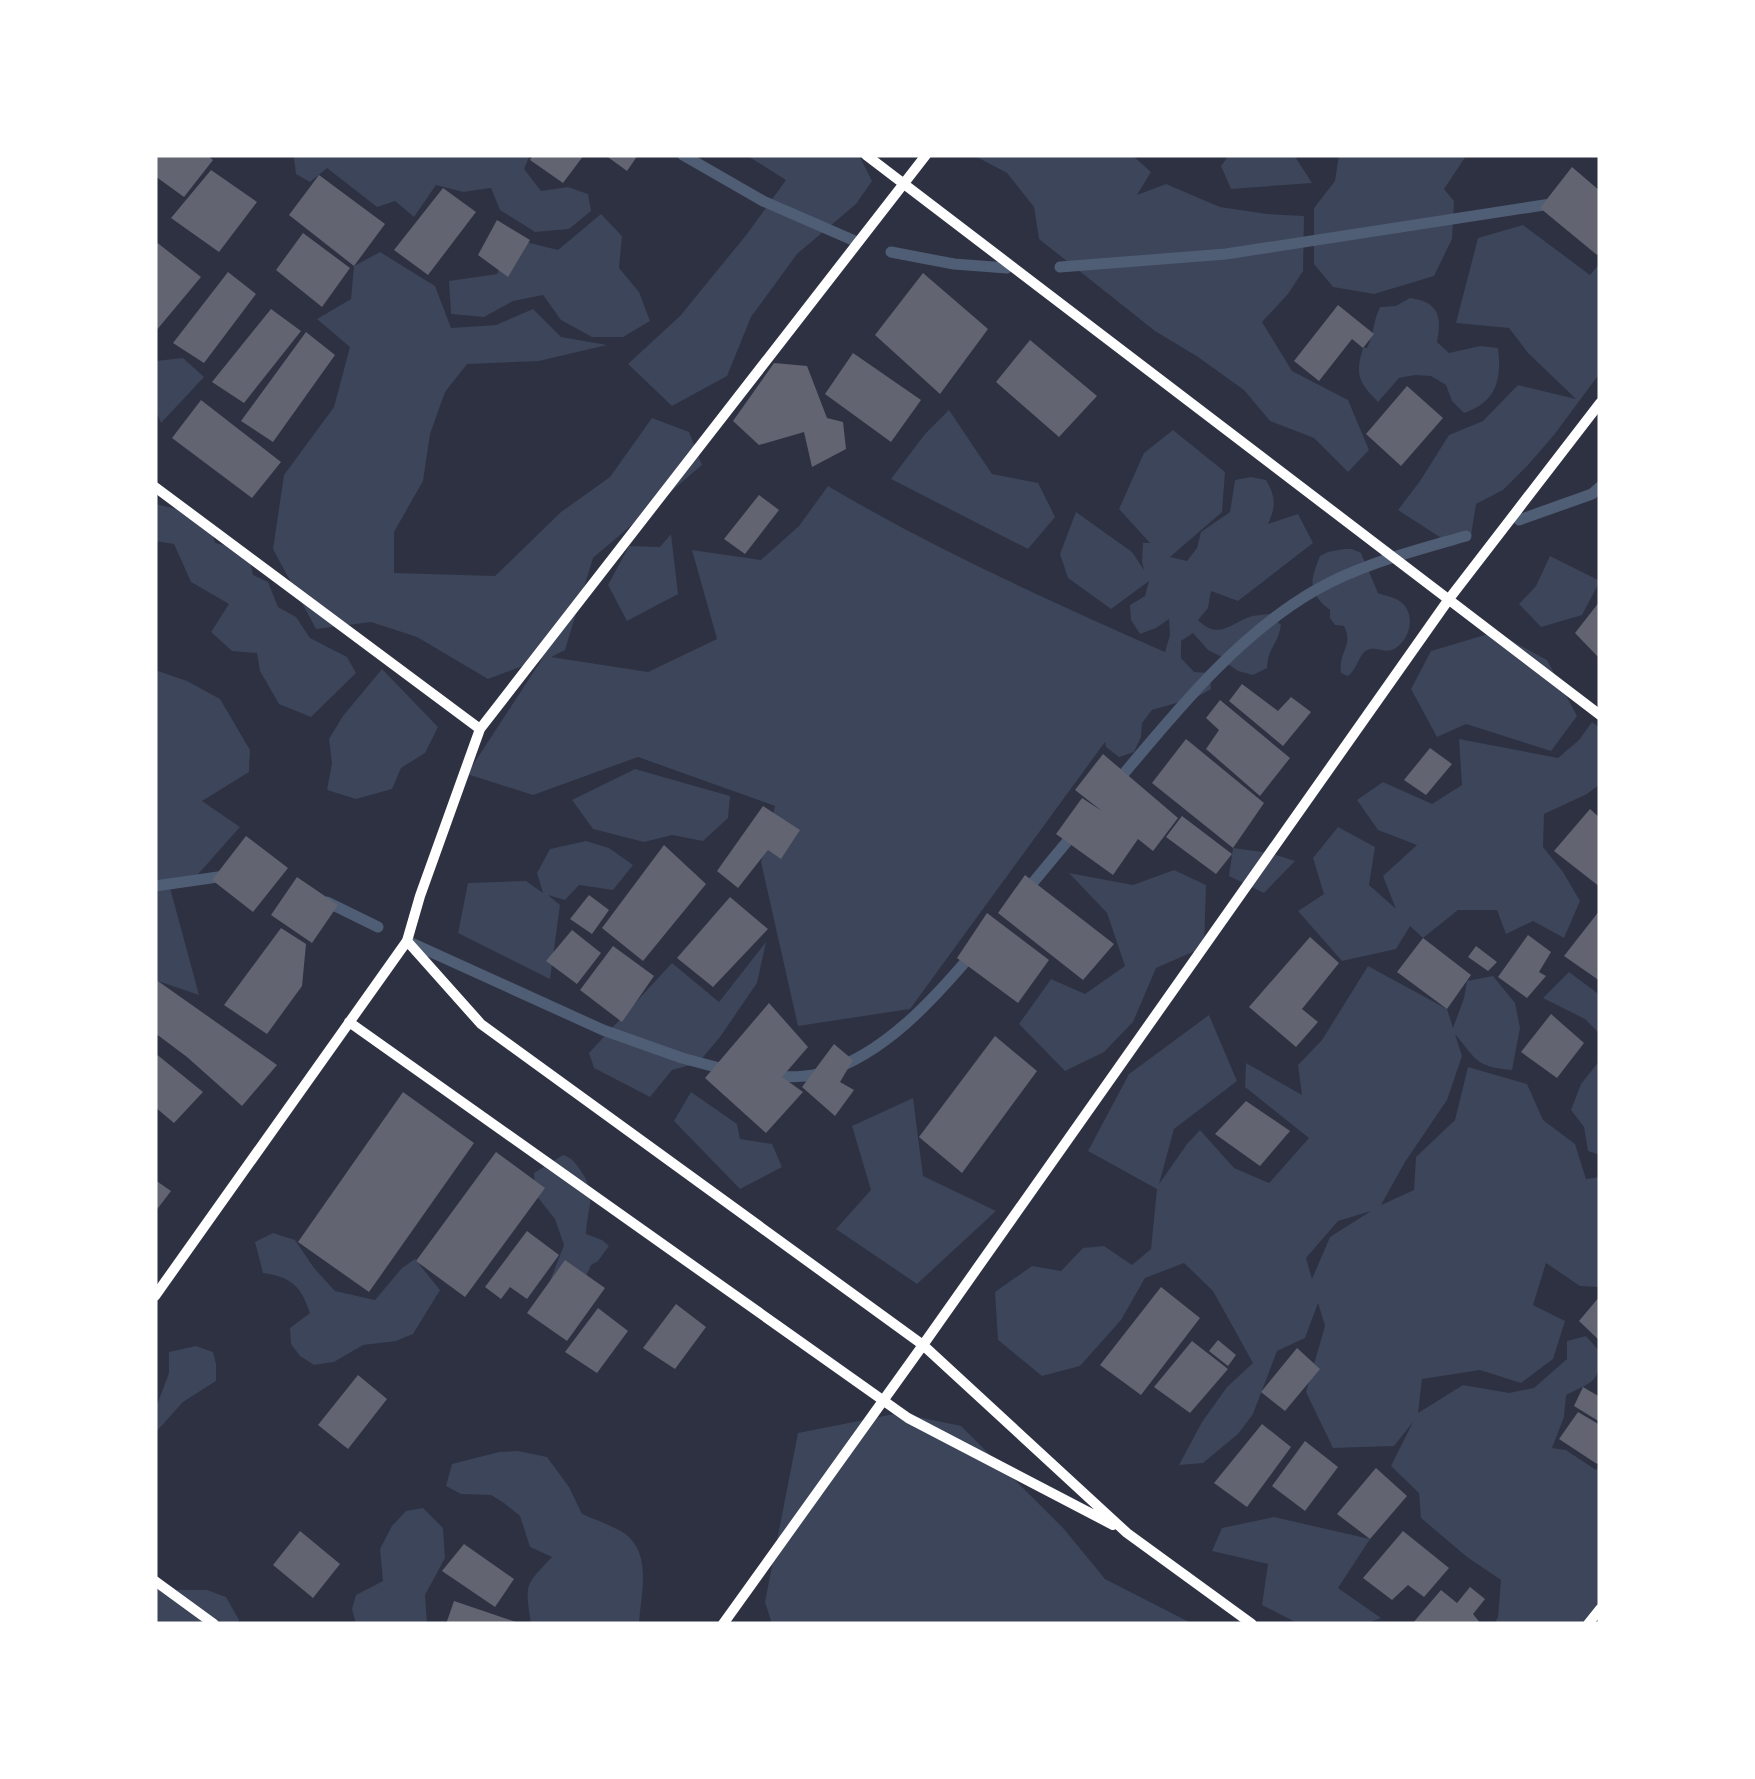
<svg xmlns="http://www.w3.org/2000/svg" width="1755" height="1779" font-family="'Golos Text',sans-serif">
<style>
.green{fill:#3c4559;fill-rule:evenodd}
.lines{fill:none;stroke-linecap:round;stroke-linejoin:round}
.stream{stroke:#4f5d75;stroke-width:11}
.building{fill:#626471}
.minor{stroke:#fff;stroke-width:10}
</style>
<rect width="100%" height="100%" fill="#2d3142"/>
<path class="green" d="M 295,155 L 530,155 L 524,169 L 541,191 L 568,187 L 588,194 L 591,211 L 569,229 L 535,232 L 500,210 L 491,188 L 463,192 L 436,185 L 414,217 L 395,201 L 377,207 L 327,168 L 310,182 L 296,174 L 294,159 Z
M 746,155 L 859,155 L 872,181 L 856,204 L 797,254 L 751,317 L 727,376 L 672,406 L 628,364 L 680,316 L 747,234 L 786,180 Z
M 973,155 L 1132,155 L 1151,172 L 1137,195 L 1166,184 L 1220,207 L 1267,214 L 1304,216 L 1303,271 L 1288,294 L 1262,322 L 1292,371 L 1348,400 L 1369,450 L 1348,472 L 1314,438 L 1270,421 L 1244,390 L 1198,357 L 1155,331 L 1039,239 L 1034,207 L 1007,173 Z
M 1229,155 L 1294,155 L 1312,183 L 1231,189 L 1221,166 Z
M 1339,155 L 1469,155 L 1466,156 L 1444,189 L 1454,201 L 1452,239 L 1434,276 L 1374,294 L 1333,287 L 1314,264 L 1314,208 L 1335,181 Z
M 601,214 L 622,236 L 619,268 L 639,292 L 650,321 L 623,337 L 592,337 L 561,320 L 543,295 L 513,301 L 484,317 L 451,314 L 449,281 L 497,274 L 510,244 L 526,242 L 558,250 Z
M 1523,225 L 1590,275 L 1600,263 L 1600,373 L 1554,435 L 1528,465 L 1503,490 L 1476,504 L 1471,536 L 1452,545 L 1398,510 L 1420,481 L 1449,435 L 1483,421 L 1518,385 L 1576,399 L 1528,353 L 1509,328 L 1456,323 L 1478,238 Z
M 380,252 L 435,286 L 451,328 L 496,325 L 533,309 L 561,337 L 607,345 L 539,361 L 467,364 L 445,392 L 430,434 L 423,481 L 394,532 L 394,573 L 495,576 L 561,512 L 610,477 L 652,418 L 689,432 L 702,465 L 593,558 L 565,650 L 551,657 L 648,672 L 717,639 L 692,550 L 761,560 L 799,526 L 828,486 C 936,550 1050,601 1165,652 L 1170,635 L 1169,619 L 1156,628 L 1140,634 L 1131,620 L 1130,605 L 1145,596 L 1149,581 L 1111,609 L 1068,578 L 1060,554 L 1076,512 L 1132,552 L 1144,570 L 1142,561 L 1143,543 L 1150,543 L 1119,509 L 1144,453 L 1173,430 L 1225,472 L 1222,512 L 1170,557 L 1187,561 L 1197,548 L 1201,532 L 1230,512 L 1235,480 L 1251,477 L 1266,480 C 1276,497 1276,507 1268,524 L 1298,514 L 1313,543 L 1238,601 L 1211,591 L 1208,608 L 1198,620 C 1219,641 1230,623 1252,616 C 1257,615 1263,615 1269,614 L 1281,625 C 1278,645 1268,647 1267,668 L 1253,675 L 1238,671 L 1225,662 L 1224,658 L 1208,650 L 1193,633 L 1181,641 L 1181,658 L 1194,672 L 1210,673 L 1211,689 L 1197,697 L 1152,710 L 1142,723 L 1141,737 L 1134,752 L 1119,757 L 1106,747 L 1105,742 L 910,1009 L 798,1026 L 761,862 L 775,806 L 638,757 L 533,795 L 467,774 L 542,659 L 488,679 L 417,637 L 371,622 L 316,629 L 273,549 L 284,475 L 334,407 L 350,347 L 317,319 L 351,299 L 354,266 Z
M 1410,298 C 1439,302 1442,316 1437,342 L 1449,353 L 1480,346 L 1498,348 C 1502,380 1496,402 1464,413 L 1452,401 L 1446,385 L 1431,376 L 1415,375 L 1399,378 L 1378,402 C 1358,382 1355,374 1363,348 L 1367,348 C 1374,334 1373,321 1380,307 L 1396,306 Z
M 183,358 L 204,377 L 161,423 L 155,409 L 155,361 Z
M 949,410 L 992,474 L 1038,483 L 1055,517 L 1028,549 L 891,479 L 925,434 Z
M 155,504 L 181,510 L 209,523 L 215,543 L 238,548 L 248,553 L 253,575 L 268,582 L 278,607 L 296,617 L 310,638 L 347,657 L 356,673 L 311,717 L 279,704 L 260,671 L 257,653 L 232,651 L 211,632 L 229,604 L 191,582 L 174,544 L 155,541 Z
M 671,534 L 678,594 L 627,621 L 608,585 L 629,546 L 660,547 Z
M 1344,549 L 1352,549 L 1361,553 L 1378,593 C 1385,596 1395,597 1401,602 C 1417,615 1410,642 1392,650 C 1383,653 1376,646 1367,650 C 1359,654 1358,668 1348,676 L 1341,673 C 1338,651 1354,646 1344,626 L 1335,625 L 1330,618 L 1330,610 C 1307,592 1310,581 1320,556 L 1328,552 Z
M 1550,556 L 1600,581 L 1582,615 L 1541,627 L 1519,604 L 1536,586 Z
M 1495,632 L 1547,660 L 1577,716 L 1551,751 L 1466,724 L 1437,737 L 1411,689 L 1431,651 Z
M 382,669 L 438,727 L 425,753 L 401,768 L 392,789 L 356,799 L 327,790 L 332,763 L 329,739 L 343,716 Z
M 155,670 L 187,681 L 220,699 L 250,750 L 249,772 L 202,801 L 240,827 L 192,881 L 169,884 L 199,995 L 155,980 L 155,886 L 160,884 L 155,883 Z
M 1592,722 L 1600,728 L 1600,784 L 1587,794 L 1544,814 L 1543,847 L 1563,872 L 1580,901 L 1564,938 L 1533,921 L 1506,934 L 1497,910 L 1458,910 L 1423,938 L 1410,926 L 1396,949 L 1342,961 L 1298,911 L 1324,894 L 1313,858 L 1338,827 L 1375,847 L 1369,885 L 1396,909 L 1383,876 L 1417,845 L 1378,830 L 1357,800 L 1383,782 L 1432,804 L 1462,785 L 1459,739 L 1558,758 L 1579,740 Z
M 635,769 L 730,796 L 728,818 L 703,841 L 672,835 L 644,842 L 593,829 L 572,800 Z
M 586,841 L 609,848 L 633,865 L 613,890 L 579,885 L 565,900 L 548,895 L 560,905 L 550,979 L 458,933 L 468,883 L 526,881 L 543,893 L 537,873 L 550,849 Z
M 1233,848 L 1270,853 L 1295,861 L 1264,893 L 1229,876 Z
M 1174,870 L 1206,885 L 1204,947 L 1156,968 L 1133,1022 L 1104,1052 L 1065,1071 L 1019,1024 L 1051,979 L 1085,994 L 1125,966 L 1107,913 L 1069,873 L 1133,885 Z
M 766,942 L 757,983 L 720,1037 L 698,1063 L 672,1070 L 650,1097 L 594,1068 L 589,1053 L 672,963 L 719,1002 Z
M 1368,966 L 1447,1009 L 1453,1028 L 1464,998 L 1467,981 L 1493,976 L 1515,1003 L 1520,1028 L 1512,1070 C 1475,1067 1476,1059 1455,1034 L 1462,1056 L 1447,1100 L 1405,1162 L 1381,1205 L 1414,1190 L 1416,1157 L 1455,1120 L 1468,1067 L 1527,1084 L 1543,1120 L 1575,1144 L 1586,1179 L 1600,1177 L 1600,1287 L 1580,1286 L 1546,1263 L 1533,1305 L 1565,1321 L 1553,1359 L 1521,1383 L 1480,1370 L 1422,1379 L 1418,1413 L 1463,1385 L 1509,1393 L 1534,1388 L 1567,1359 L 1567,1341 L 1586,1336 L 1600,1352 C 1600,1383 1592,1382 1566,1395 L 1564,1417 L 1552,1448 L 1566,1450 L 1596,1470 L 1600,1466 L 1600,1624 L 1494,1624 L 1498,1617 L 1501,1580 L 1467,1557 L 1421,1518 L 1419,1493 L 1391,1466 L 1413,1422 L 1394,1446 L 1333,1448 L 1306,1392 L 1325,1326 L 1318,1303 L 1305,1338 L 1277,1351 L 1253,1414 L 1238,1434 L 1203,1463 L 1179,1465 L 1202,1422 L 1227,1387 L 1253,1363 L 1213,1291 L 1184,1263 L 1145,1278 L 1121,1320 L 1080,1366 L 1042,1376 L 998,1340 L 995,1292 L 1032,1266 L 1061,1271 L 1083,1248 L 1104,1246 L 1132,1265 L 1151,1249 L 1157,1189 L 1088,1151 L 1129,1074 L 1209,1015 L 1237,1081 L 1174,1129 L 1159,1184 L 1187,1144 L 1200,1130 L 1234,1168 L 1269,1183 L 1309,1138 L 1245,1087 L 1246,1063 L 1302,1095 L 1298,1065 L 1322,1040 ZM 1371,1211 L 1330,1237 L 1312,1279 L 1306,1258 L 1338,1221 Z
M 1569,972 L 1600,995 L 1600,1034 L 1585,1019 L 1543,998 Z
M 1600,1060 L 1600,1155 L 1588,1151 L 1584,1127 L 1571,1110 L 1581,1084 Z
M 691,1092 L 737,1124 L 740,1139 L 772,1144 L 782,1167 L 740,1189 L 674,1121 Z
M 913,1098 L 923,1176 L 996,1211 L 917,1284 L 836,1229 L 871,1190 L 852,1126 Z
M 563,1155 C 573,1158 575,1163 581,1171 C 598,1196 587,1207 586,1234 L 602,1240 L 609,1246 L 598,1261 L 591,1265 L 586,1276 L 545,1294 L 564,1245 L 555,1219 L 535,1194 L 534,1173 Z
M 273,1233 L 295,1240 L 314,1268 L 335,1291 L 375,1300 L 402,1268 L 415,1259 L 440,1290 L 413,1334 L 396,1341 L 363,1345 L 334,1362 L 314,1365 L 300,1356 L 291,1344 L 290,1328 L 310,1313 C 301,1286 291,1277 263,1273 L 255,1242 Z
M 196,1346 L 213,1352 L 216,1364 L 216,1381 L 183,1402 L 155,1433 L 155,1403 L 158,1402 L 169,1373 L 169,1352 Z
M 899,1413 L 961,1426 L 1064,1529 L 1105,1579 L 1193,1624 L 772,1624 L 765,1602 L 798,1433 Z
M 518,1451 L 547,1457 L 569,1487 L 582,1514 C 594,1519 607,1524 619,1530 C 654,1549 641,1591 639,1624 L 531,1624 C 525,1583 524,1587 552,1557 L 530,1547 L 520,1516 L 504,1503 L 491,1495 L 461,1494 L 446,1486 L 452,1464 L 499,1452 Z
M 423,1508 L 443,1528 L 445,1558 L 425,1595 L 427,1624 L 356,1624 L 352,1609 L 356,1595 L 383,1581 L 380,1549 L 392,1526 L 406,1511 Z
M 1274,1517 L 1370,1539 L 1338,1588 L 1381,1618 L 1365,1624 L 1299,1624 L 1262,1605 L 1268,1564 L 1212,1551 L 1222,1528 Z
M 155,1590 L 207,1590 L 226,1597 L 239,1620 L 237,1624 L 161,1624 L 155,1620 Z"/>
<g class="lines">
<path class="stream" d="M 683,155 L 763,201 L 855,241
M 891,252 L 954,264 L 1007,268
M 1060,267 L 1226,254 L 1557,203
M 1519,520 L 1592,494 L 1600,487
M 1116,783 C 1174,714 1235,637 1314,591 C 1361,564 1414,551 1466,536
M 155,886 L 225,876
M 1026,891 L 1075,832
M 327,902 L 378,927
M 407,941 L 603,1030 L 682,1058 L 727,1070
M 770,1076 C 788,1077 807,1078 825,1072 C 884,1054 933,1000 972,954"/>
</g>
<path class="building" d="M 155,155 L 207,155 L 213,160 L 184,197 L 155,176 Z
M 533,155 L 584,155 L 563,183 L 530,160 Z
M 605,155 L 638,155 L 627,171 Z
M 1572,167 L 1600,191 L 1600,251 L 1597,255 L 1540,208 Z
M 211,170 L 257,202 L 219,252 L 171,218 Z
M 319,175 L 385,224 L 354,266 L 289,215 Z
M 443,188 L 476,212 L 428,275 L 394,250 Z
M 497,220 L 530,240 L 508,277 L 478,255 Z
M 303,233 L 350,268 L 322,307 L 276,270 Z
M 155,241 L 201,277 L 155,332 Z
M 228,272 L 256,294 L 204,363 L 173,343 Z
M 923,273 L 988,329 L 940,394 L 875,335 Z
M 1338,305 L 1374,334 L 1363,348 L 1352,339 L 1319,381 L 1294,361 Z
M 271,309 L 301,331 L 244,403 L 212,382 Z
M 306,332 L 335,355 L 273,442 L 241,421 Z
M 1030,340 L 1097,396 L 1059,437 L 996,382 Z
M 853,353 L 921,400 L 891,442 L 825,394 Z
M 774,363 L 807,366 L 827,418 L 843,422 L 846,449 L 812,467 L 804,432 L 759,445 L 733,421 Z
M 1407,386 L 1443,418 L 1401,466 L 1366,434 Z
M 201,400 L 281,462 L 252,498 L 172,438 Z
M 759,495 L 779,510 L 745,554 L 724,539 Z
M 1600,601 L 1600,659 L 1575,633 Z
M 1242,684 L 1278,711 L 1291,697 L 1311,712 L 1283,746 L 1229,701 Z
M 1220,700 L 1290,758 L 1260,796 L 1206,749 L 1219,730 L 1206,718 Z
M 1186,739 L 1264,803 L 1233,848 L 1152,783 Z
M 1430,748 L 1452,764 L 1426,795 L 1404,780 Z
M 1103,754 L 1178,818 L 1153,851 L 1138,839 L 1113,875 L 1056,834 L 1082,798 L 1102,811 L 1075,790 Z
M 763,806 L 800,830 L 781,859 L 768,850 L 738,888 L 717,871 Z
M 1590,809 L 1600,818 L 1600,887 L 1554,851 Z
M 1182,816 L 1232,854 L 1216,874 L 1166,837 Z
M 246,836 L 288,868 L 253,912 L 212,880 Z
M 664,845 L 706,884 L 643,961 L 602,928 Z
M 1025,875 L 1114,944 L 1083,980 L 998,913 Z
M 297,877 L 338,905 L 312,943 L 271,915 Z
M 589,895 L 609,910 L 592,934 L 570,919 Z
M 730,897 L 768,929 L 713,987 L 677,958 Z
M 1600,910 L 1600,981 L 1564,956 Z
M 987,913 L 1049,960 L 1018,1003 L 957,958 Z
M 281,928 L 306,944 L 302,986 L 267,1034 L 224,1005 Z
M 572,930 L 601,953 L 577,984 L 546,961 Z
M 1528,935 L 1551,952 L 1539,972 L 1546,976 L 1527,998 L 1498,977 Z
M 1310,937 L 1339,963 L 1302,1009 L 1318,1022 L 1296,1047 L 1249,1007 Z
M 1423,938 L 1471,975 L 1447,1009 L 1397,972 Z
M 613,946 L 654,976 L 622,1022 L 580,990 Z
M 1476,946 L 1497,962 L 1488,971 L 1468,957 Z
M 155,979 L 277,1065 L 242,1106 L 187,1057 L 155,1033 Z
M 769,1003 L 808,1047 L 782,1077 L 803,1092 L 766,1133 L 705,1078 Z
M 1551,1014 L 1584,1043 L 1557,1078 L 1521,1052 Z
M 995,1036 L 1037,1071 L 962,1173 L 919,1137 Z
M 834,1044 L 853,1060 L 840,1082 L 854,1090 L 835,1116 L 802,1087 Z
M 155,1053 L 203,1092 L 174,1123 L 155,1107 Z
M 403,1092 L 474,1143 L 369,1292 L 298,1242 Z
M 1246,1101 L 1290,1131 L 1260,1166 L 1215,1134 Z
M 496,1152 L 545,1188 L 465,1297 L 416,1261 Z
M 155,1180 L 171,1191 L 155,1212 Z
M 527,1231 L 559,1255 L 527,1299 L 510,1287 L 501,1299 L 485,1287 Z
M 565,1260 L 605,1288 L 567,1341 L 527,1313 Z
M 1161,1287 L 1200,1318 L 1141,1395 L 1100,1365 Z
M 1600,1296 L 1600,1341 L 1579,1321 Z
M 676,1304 L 706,1327 L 675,1369 L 643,1348 Z
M 598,1308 L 628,1331 L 597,1373 L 565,1352 Z
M 1218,1340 L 1236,1355 L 1228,1366 L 1209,1351 Z
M 1192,1341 L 1228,1369 L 1190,1413 L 1154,1387 Z
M 1297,1348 L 1320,1369 L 1285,1411 L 1261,1392 Z
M 358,1375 L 387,1399 L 348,1449 L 318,1425 Z
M 1583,1387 L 1600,1397 L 1600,1422 L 1574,1406 Z
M 1578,1412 L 1600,1425 L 1600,1460 L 1597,1464 L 1559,1439 Z
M 1262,1424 L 1291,1447 L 1247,1507 L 1214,1483 Z
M 1305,1441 L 1338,1467 L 1305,1511 L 1272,1486 Z
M 1376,1468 L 1407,1496 L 1370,1539 L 1337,1514 Z
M 300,1531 L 340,1564 L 313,1598 L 273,1565 Z
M 1403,1531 L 1449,1568 L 1424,1597 L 1408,1585 L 1392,1600 L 1363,1578 Z
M 464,1544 L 514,1579 L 495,1607 L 442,1571 Z
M 1470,1587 L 1485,1599 L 1473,1614 L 1481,1624 L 1412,1624 L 1441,1590 L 1457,1603 Z
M 454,1601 L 519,1623 L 519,1624 L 446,1624 Z"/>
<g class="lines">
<path class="minor" d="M 866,155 L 1600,715
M 155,487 L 480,729
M 407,941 L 481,1024 L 923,1345 L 1127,1533 L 1252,1624
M 349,1022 L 908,1418 L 1113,1525
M 155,1296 L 407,941 L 420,896 L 480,729 L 926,155
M 155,1581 L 214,1624
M 723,1624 L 923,1345 L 1449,599 L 1600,403
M 1588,1624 L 1600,1609"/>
</g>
<rect width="1755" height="1779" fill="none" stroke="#ffffff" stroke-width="315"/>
</svg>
